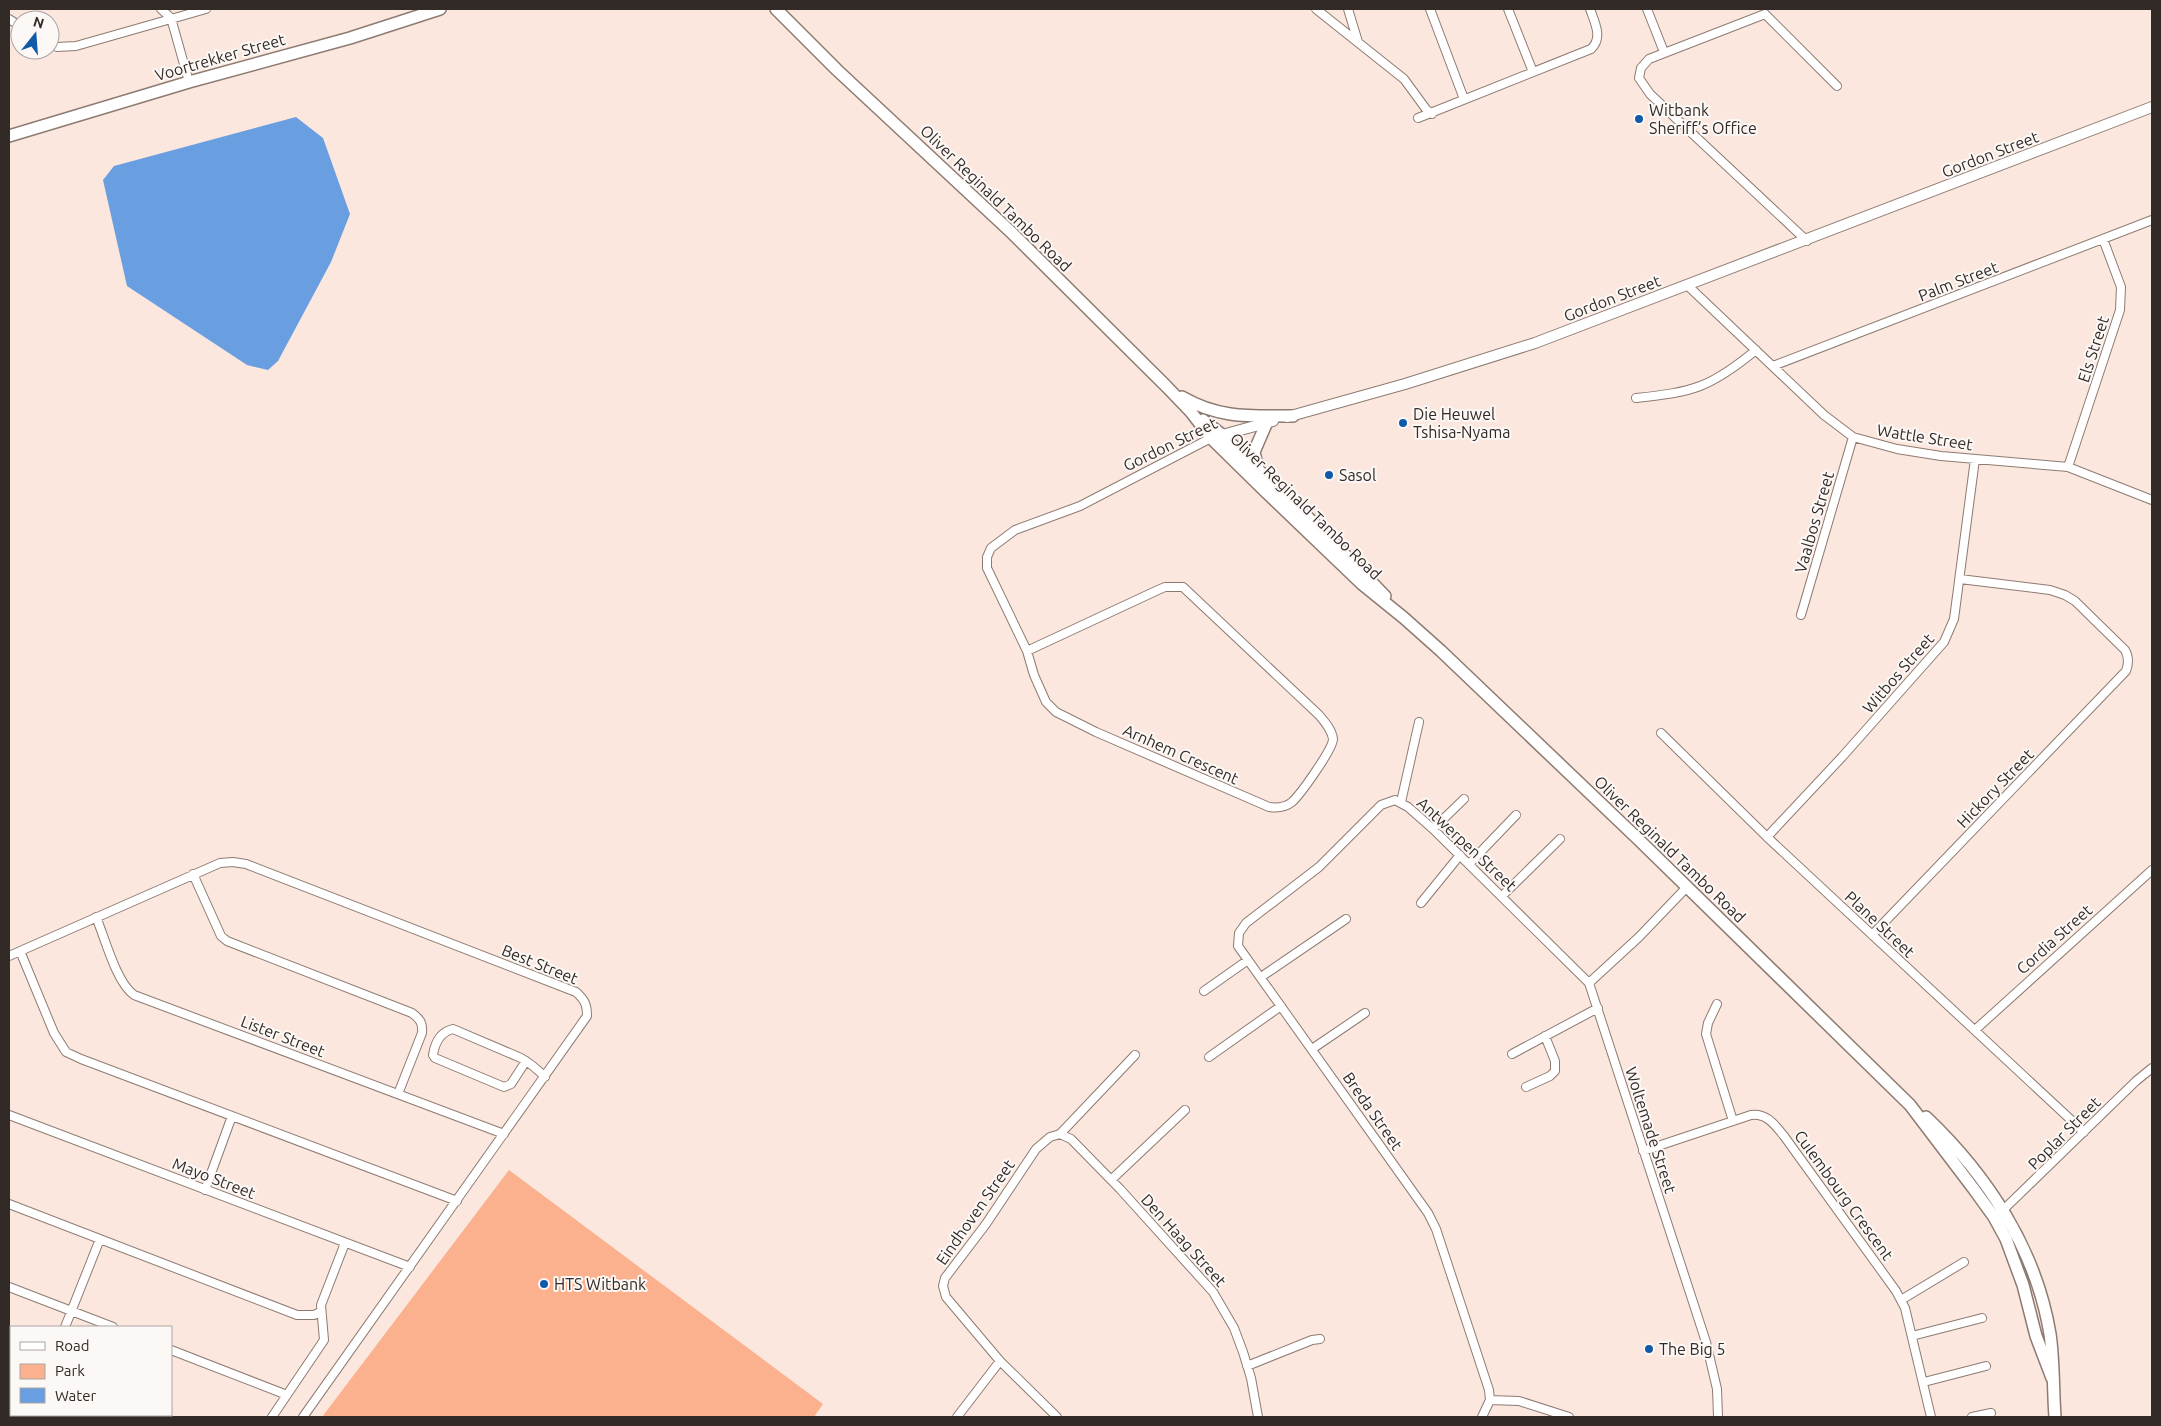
<svg xmlns="http://www.w3.org/2000/svg" width="2161" height="1426" font-family="Ubuntu,sans-serif">
<style>
.green{fill:#fcb18e}
.water{fill:#699ee1}
.lines{fill:none;stroke-linecap:round;stroke-linejoin:round}
.minor-casing{stroke:#8d7b72;stroke-width:10}
.tertiary-casing{stroke:#8d7b72;stroke-width:12}
.secondary-casing{stroke:#8d7b72;stroke-width:14}
.minor{stroke:#fff;stroke-width:8}
.tertiary{stroke:#fff;stroke-width:10}
.secondary{stroke:#fff;stroke-width:11}
.poi-dot{fill:#115aa9;stroke:#fcf8f6;stroke-width:2}
.labels{text-anchor:middle;dominant-baseline:central;stroke-width:4;stroke-linejoin:round;paint-order:stroke}
.street-label{font-size:16px;fill:#322a27;stroke:#fcf8f6}
.poi-label{font-size:16px;fill:#322a27;stroke:#fcf8f6;text-anchor:start}
</style>
<rect width="100%" height="100%" fill="#fce7de"/>
<path class="green" d="M 509,1170 L 823,1404 L 814,1417 L 322,1417 Z"/>
<path class="water" d="M 296,117 L 323,138 L 350,214 L 331,262 L 278,361 L 268,370 L 247,365 L 127,286 L 103,180 L 114,166 Z"/>
<g class="lines">
<g class="minor-casing">
<path id="minor" d="M 161,9 L 171,18 L 189,82
M 1316,9 L 1404,79 L 1426,109 L 1432,114
M 1348,9 L 1358,42
M 1430,9 L 1464,99
M 1508,9 L 1533,72
M 1647,9 L 1664,52
M 1765,14 L 1649,59 L 1641,68 L 1639,78 L 1650,94 L 1807,241
M 1765,14 L 1837,86
M 9,19 L 20,26
M 50,44 L 57,47 L 76,46 L 206,9
M 1418,118 L 1591,49 C 1603,38 1595,23 1590,9
M 1687,285 L 1824,415 L 1853,437 L 1897,449 L 1941,456 L 2068,467 L 2152,500
M 1773,366 L 2152,220
M 1636,398 C 1693,392 1710,388 1756,350
M 2068,467 L 2120,310 L 2121,287 L 2103,239
M 1801,615 L 1853,437
M 1027,651 L 1158,590 L 1165,587 L 1183,587 L 1319,715 C 1325,722 1332,730 1333,739 C 1333,749 1300,795 1292,802 C 1286,807 1277,808 1269,807 L 1096,732 L 1056,712 L 1046,702 L 1034,675 L 1027,651 L 987,568 L 987,557 L 991,548 L 1015,530 L 1080,506 L 1211,438
M 1661,733 L 1767,837 L 2084,1132
M 1401,802 L 1419,722
M 1433,829 L 1464,799
M 1767,837 L 1842,757 L 1944,642 L 1954,619 L 1975,459
M 1469,864 L 1516,815
M 193,874 L 221,936 L 227,941 L 412,1013 C 420,1019 423,1023 422,1033 L 398,1094
M 1686,888 L 1639,937 L 1589,983 L 1706,1342 L 1717,1389 L 1718,1417
M 1502,896 L 1560,839
M 1421,903 L 1460,855
M 96,917 C 105,938 116,982 134,995 L 504,1134
M 1872,935 L 2126,671 C 2129,663 2129,657 2125,650 L 2075,601 L 2065,595 L 2050,590 L 1960,579
M 20,951 L 54,1033 L 66,1052 L 81,1059 L 457,1201
M 9,956 L 220,863 L 233,862 L 246,864 L 576,992 C 585,1000 587,1005 587,1016 L 303,1417
M 1261,977 L 1346,919
M 1204,991 L 1248,960
M 1717,1004 L 1708,1023 L 1706,1034 L 1733,1121
M 1975,1030 L 2152,870
M 1312,1049 L 1365,1013
M 1512,1054 L 1598,1008
M 1209,1057 L 1281,1006
M 526,1061 L 511,1084 L 504,1087 L 435,1058 L 433,1055 C 435,1042 440,1032 453,1029 L 521,1058 C 530,1063 537,1069 545,1077
M 1526,1087 L 1550,1076 L 1555,1071 L 1555,1061 L 1545,1036
M 9,1115 L 410,1267
M 1060,1134 L 1071,1139 L 1120,1189 L 1213,1292 L 1234,1328 L 1243,1352 L 1251,1378 L 1258,1417
M 1060,1134 L 1135,1055
M 1643,1151 L 1751,1115 C 1767,1113 1775,1125 1784,1136 L 1896,1291 L 1905,1308 L 1931,1417
M 1111,1180 L 1185,1110
M 205,1190 L 232,1116
M 9,1204 L 297,1315 L 314,1315 L 320,1312
M 2000,1213 L 2136,1081 L 2152,1068
M 9,1287 L 113,1327
M 1901,1300 L 1964,1262
M 65,1327 L 100,1239
M 1912,1336 L 1982,1318
M 171,1350 L 287,1395
M 1247,1366 L 1312,1340 L 1320,1339
M 1924,1382 L 1986,1366
M 1490,1400 L 1519,1401 L 1569,1417
M 122,1415 L 129,1417
M 272,1417 L 324,1340 L 321,1305 L 345,1243
M 957,1417 L 1000,1361
M 1057,1417 L 1000,1361 L 946,1297 L 943,1286 L 945,1278 L 986,1224 L 1036,1149 L 1050,1137 L 1060,1134
M 1482,1417 L 1490,1400 L 1489,1390 L 1436,1229 L 1428,1213 L 1238,946 L 1239,933 L 1246,923 L 1319,867 L 1381,805 L 1395,800 L 1408,807 L 1433,829 L 1589,983
M 1972,1417 L 1991,1413"/>
</g>
<g class="tertiary-casing">
<path id="tertiary" d="M 1287,417 L 1405,384 L 1535,343 L 2152,107
M 1215,437 L 1273,421"/>
</g>
<g class="secondary-casing">
<path id="secondary" d="M 776,9 L 837,70 L 1012,233 L 1166,386 L 1191,412 L 1211,438 L 1266,492 L 1362,584 L 1404,618 L 1441,651 L 1638,839 L 1910,1105 L 1973,1188 L 1994,1217 L 2006,1239 L 2023,1285 L 2036,1336 L 2052,1378
M 9,136 L 189,82 L 350,38 L 440,9
M 1182,397 C 1220,419 1251,416 1293,416
M 1203,420 L 1221,434 L 1325,534 L 1385,596
M 1258,469 L 1254,452 L 1267,422
M 1926,1117 C 1987,1175 2036,1249 2050,1334 C 2054,1361 2053,1390 2055,1417"/>
</g>
<use href="#minor" class="minor"/>
<use href="#tertiary" class="tertiary"/>
<use href="#secondary" class="secondary"/>
</g>
<g class="poi-dot">
<circle cx="1639" cy="119" r="5"/>
<circle cx="1403" cy="423" r="5"/>
<circle cx="1329" cy="475" r="5"/>
<circle cx="544" cy="1284" r="5"/>
<circle cx="1649" cy="1349" r="5"/>
</g>
<g class="labels">
<g class="street-label">
<text transform="translate(220 57) rotate(-16)">Voortrekker Street</text>
<text transform="translate(1990 154) rotate(-21)">Gordon Street</text>
<text transform="translate(996 198) rotate(44)">Oliver Reginald Tambo Road</text>
<text transform="translate(1958 281) rotate(-21)">Palm Street</text>
<text transform="translate(1612 298) rotate(-21)">Gordon Street</text>
<text transform="translate(2093 349) rotate(-72)">Els Street</text>
<text transform="translate(1925 437) rotate(9)">Wattle Street</text>
<text transform="translate(1170 444) rotate(-26)">Gordon Street</text>
<text transform="translate(1306 506) rotate(44)">Oliver Reginald Tambo Road</text>
<text transform="translate(1814 522) rotate(-74)">Vaalbos Street</text>
<text transform="translate(1898 673) rotate(-49)">Witbos Street</text>
<text transform="translate(1181 754) rotate(24)">Arnhem Crescent</text>
<text transform="translate(1995 788) rotate(-46)">Hickory Street</text>
<text transform="translate(1467 844) rotate(43)">Antwerpen Street</text>
<text transform="translate(1670 849) rotate(44)">Oliver Reginald Tambo Road</text>
<text transform="translate(1880 924) rotate(43)">Plane Street</text>
<text transform="translate(2054 939) rotate(-42)">Cordia Street</text>
<text transform="translate(540 964) rotate(22)">Best Street</text>
<text transform="translate(283 1036) rotate(21)">Lister Street</text>
<text transform="translate(1373 1111) rotate(55)">Breda Street</text>
<text transform="translate(1651 1130) rotate(72)">Woltemade Street</text>
<text transform="translate(2064 1133) rotate(-45)">Poplar Street</text>
<text transform="translate(214 1178) rotate(21)">Mayo Street</text>
<text transform="translate(1844 1195) rotate(54)">Culembourg Crescent</text>
<text transform="translate(975 1212) rotate(-55)">Eindhoven Street</text>
<text transform="translate(1184 1240) rotate(48)">Den Haag Street</text>
</g>
<g class="poi-label">
<text x="1649" y="110">Witbank<tspan x="1649" dy="18">Sheriff’s Office</tspan></text>
<text x="1413" y="414">Die Heuwel<tspan x="1413" dy="18">Tshisa-Nyama</tspan></text>
<text x="1339" y="475">Sasol</text>
<text x="554" y="1284">HTS Witbank</text>
<text x="1659" y="1349">The Big 5</text>
</g>
</g>
<rect width="2161" height="1426" fill="none" stroke="#322a27" stroke-width="20"/>
<rect x="10" y="1326" width="162" height="90" fill="#fcf8f6" stroke="#aba6a3"/>
<rect x="20" y="1342" width="25" height="8" fill="#ffffff" stroke="#aba6a3"/>
<text x="55" y="1351" font-size="15" fill="#322a27">Road</text>
<rect x="20" y="1364" width="25" height="15" fill="#fcb18e" stroke="#aba6a3"/>
<text x="55" y="1376" font-size="15" fill="#322a27">Park</text>
<rect x="20" y="1388" width="25" height="15" fill="#699ee1" stroke="#aba6a3"/>
<text x="55" y="1401" font-size="15" fill="#322a27">Water</text>
<g transform="translate(35 35) rotate(17)"><circle r="24" fill="#fcf8f6" stroke="#aba6a3"/>
<path d="M0-4L9 19L0 12L-9 19Z" fill="#115aa9"/>
<text y="-8" font-size="14" font-weight="bold" text-anchor="middle" fill="#322a27">N</text>
</g>
</svg>
